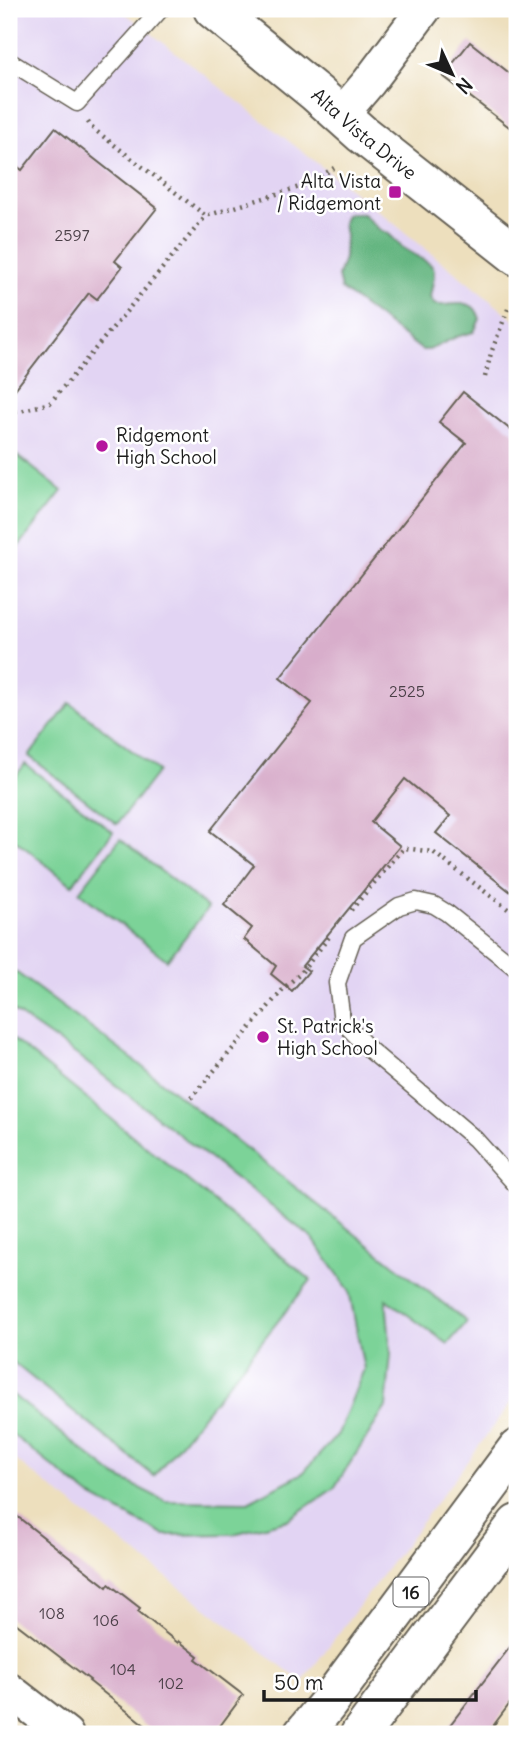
<svg xmlns="http://www.w3.org/2000/svg" width="526" height="1743" font-family="Delius,sans-serif">
<style>
.built{fill:#e2d4f3}
.green{fill:#7bd398;stroke:#4c785a;stroke-width:2}
.forest{fill:#64b580;stroke:#40684e;stroke-width:2}
.building{fill:#d8adcb}
.lines{fill:none;stroke-linecap:round;stroke-linejoin:round}
.service-casing{stroke:#656054;stroke-width:19}
.minor-casing{stroke:#656054;stroke-width:37}
.tertiary-casing{stroke:#656054;stroke-width:42}
.primary-casing{stroke:#656054;stroke-width:42}
.path{stroke:#656054;stroke-width:4.5;stroke-dasharray:2 5;stroke-linecap:butt}
.service{stroke:#fff;stroke-width:16}
.minor{stroke:#fff;stroke-width:33}
.tertiary{stroke:#fff;stroke-width:38}
.primary{stroke:#fff;stroke-width:38}
.poi-dot{fill:#b5179e;stroke:#fff;stroke-width:2.5}
.labels{text-anchor:middle;dominant-baseline:central;stroke-width:5;stroke-linejoin:round;paint-order:stroke}
.number-label{font-size:16px;fill:#4b4048}
.shield{fill:#fff;stroke:#606060;stroke-width:2}
.shield-label{font-size:18px;font-weight:bold;fill:#1c1c1c}
.street-label{font-size:19px;fill:#1c1c1c;stroke:#fff}
.poi-label{font-size:19px;fill:#1c1c1c;stroke:#fff;text-anchor:start}
</style>
<rect width="100%" height="100%" fill="#fff"/>
<filter id="ink" filterUnits="userSpaceOnUse"><feTurbulence type="fractalNoise" baseFrequency=".0143" numOctaves="2"/><feDisplacementMap in="SourceGraphic" scale="14" xChannelSelector="R" yChannelSelector="G"/><feConvolveMatrix kernelMatrix="1 2 1 2 8 2 1 2 1" color-interpolation-filters="sRGB"/></filter>
<filter id="wash" filterUnits="userSpaceOnUse"><feTurbulence type="fractalNoise" baseFrequency=".00686" numOctaves="4" result="noise"/><feDisplacementMap in="SourceGraphic" scale="28" xChannelSelector="R" yChannelSelector="G"/><feGaussianBlur stdDeviation="1.57" result="paint"/><feColorMatrix in="noise" values="0 0 0 0 0 0 0 0 0 0 0 0 0 0 0 0 0 1.4 0 .05"/><feComposite in="paint" operator="in"/></filter>
<g filter="url(#wash)">
<rect width="100%" height="100%" fill="#eddfbd"/>
<path class="built" d="M 9,9 L 120,9 L 382,214 L 517,322 L 517,1395 L 302,1682 L 9,1455 Z"/>
<path class="green" d="M 9,449 L 62,491 L 9,559 Z
M 70,703 L 158,771 L 117,824 L 29,756 Z
M 25,764 L 113,832 L 72,885 L 9,835 L 9,785 Z
M 120,839 L 208,908 L 167,960 L 79,892 Z
M 9,967 L 131,1058 L 467,1322 L 448,1344 L 386,1299 L 391,1354 L 386,1407 L 334,1488 L 287,1520 L 234,1534 L 164,1535 L 90,1496 L 9,1432 L 9,1392 L 114,1475 L 165,1501 L 248,1502 L 303,1473 L 338,1434 L 364,1369 L 349,1290 L 312,1238 L 77,1055 L 9,1008 Z
M 9,1036 L 311,1280 L 154,1476 L 9,1359 Z"/>
<path class="forest" d="M 350,213 L 363,214 L 380,230 L 388,233 L 402,247 L 430,264 L 434,269 L 434,277 L 430,297 L 434,304 C 450,309 473,293 480,319 L 474,332 L 456,337 L 429,350 L 422,350 L 341,289 L 338,276 L 344,258 L 345,236 L 343,223 L 345,216 Z"/>
<g id="blocks">
<path class="building" d="M 470,42 L 517,79 L 517,133 L 443,76 Z
M 55,128 L 157,208 L 115,261 L 122,267 L 97,299 L 89,293 L 9,397 L 9,160 L 22,170 Z
M 463,392 L 517,435 L 517,897 L 436,833 L 450,816 L 405,779 L 371,822 L 400,846 L 302,966 L 309,971 L 292,991 L 271,974 L 276,966 L 244,939 L 252,928 L 224,905 L 254,865 L 210,831 L 312,703 L 280,678 L 466,443 L 439,422 Z
M 9,1510 L 107,1587 L 109,1584 L 140,1608 L 138,1611 L 178,1643 L 179,1641 L 198,1656 L 196,1659 L 243,1695 L 214,1734 L 156,1734 L 89,1681 L 90,1680 L 9,1618 Z
M 517,1638 L 517,1694 L 487,1734 L 443,1734 Z"/>
</g>
</g>
<g filter="url(#ink)">
<use href="#blocks" fill-opacity="0" stroke="#656054" stroke-width="2"/>
<g class="lines">
<g class="service-casing">
<path id="service" d="M 9,61 L 77,103 L 161,9
M 517,969 L 447,913 L 434,905 L 416,901 L 399,906 L 353,938 L 337,983 L 342,1021 L 371,1051 L 475,1139 L 517,1186"/>
</g>
<g class="minor-casing">
<path id="minor" d="M 341,115 L 369,82 L 424,9
M 9,1690 L 66,1734"/>
</g>
<g class="tertiary-casing">
<g id="tertiary">
<path id="s1" d="M 213,9 L 316,93 L 362,134 L 517,256"/>
</g>
</g>
<g class="primary-casing">
<path id="primary" d="M 303,1734 L 326,1706 L 517,1449
M 360,1734 L 517,1524"/>
</g>
<path class="path" d="M 88,122 L 91,127 L 206,216 L 306,185 L 334,168
M 485,377 L 491,353 L 508,309
M 9,414 L 50,403 L 206,216
M 351,910 L 404,848 L 433,852 L 517,916
M 191,1098 L 285,987 L 301,973 L 329,937"/>
<use href="#service" class="service"/>
<use href="#minor" class="minor"/>
<use href="#tertiary" class="tertiary"/>
<use href="#primary" class="primary"/>
</g>
</g>
<g class="poi-dot">
<rect x="388" y="185" width="14" height="14" rx="3.5"/>
<circle cx="102" cy="446" r="7"/>
<circle cx="263" cy="1037" r="7"/>
</g>
<g class="labels">
<g class="number-label">
<text x="72" y="235">2597</text>
<text x="407" y="691">2525</text>
<text x="52" y="1613">108</text>
<text x="106" y="1620">106</text>
<text x="123" y="1669">104</text>
<text x="171" y="1683">102</text>
</g>
<rect class="shield" x="393.5" y="1577.5" width="35" height="29" rx="5"/>
<g class="shield-label">
<text x="411" y="1592">16</text>
</g>
<g class="street-label">
<text stroke="none"><textPath href="#s1" startOffset="196">Alta Vista Drive</textPath></text>
</g>
<g class="poi-label">
<text x="381" y="181" text-anchor="end">Alta Vista<tspan x="381" dy="22">/ Ridgemont</tspan></text>
<text x="116" y="435">Ridgemont<tspan x="116" dy="22">High School</tspan></text>
<text x="277" y="1026">St. Patrick's<tspan x="277" dy="22">High School</tspan></text>
</g>
</g>
<rect width="526" height="1743" fill="none" stroke="#fff" stroke-width="35"/>
<g transform="translate(452 74) rotate(134)" stroke="#ffffff" stroke-width="5" paint-order="stroke">
<path d="M0-5L12 26L0 18L-12 26Z" fill="#1c1c1c"/>
<text y="-10" font-size="19" font-weight="bold" text-anchor="middle" fill="#1c1c1c">N</text>
</g>
<path d="M264 1690v10h212v-10" fill="none" stroke="#1c1c1c" stroke-width="3.5"/>
<text x="274" y="1690" font-size="21" fill="#1c1c1c" stroke="#ffffff" stroke-width="5" paint-order="stroke">50 m</text>
</svg>
